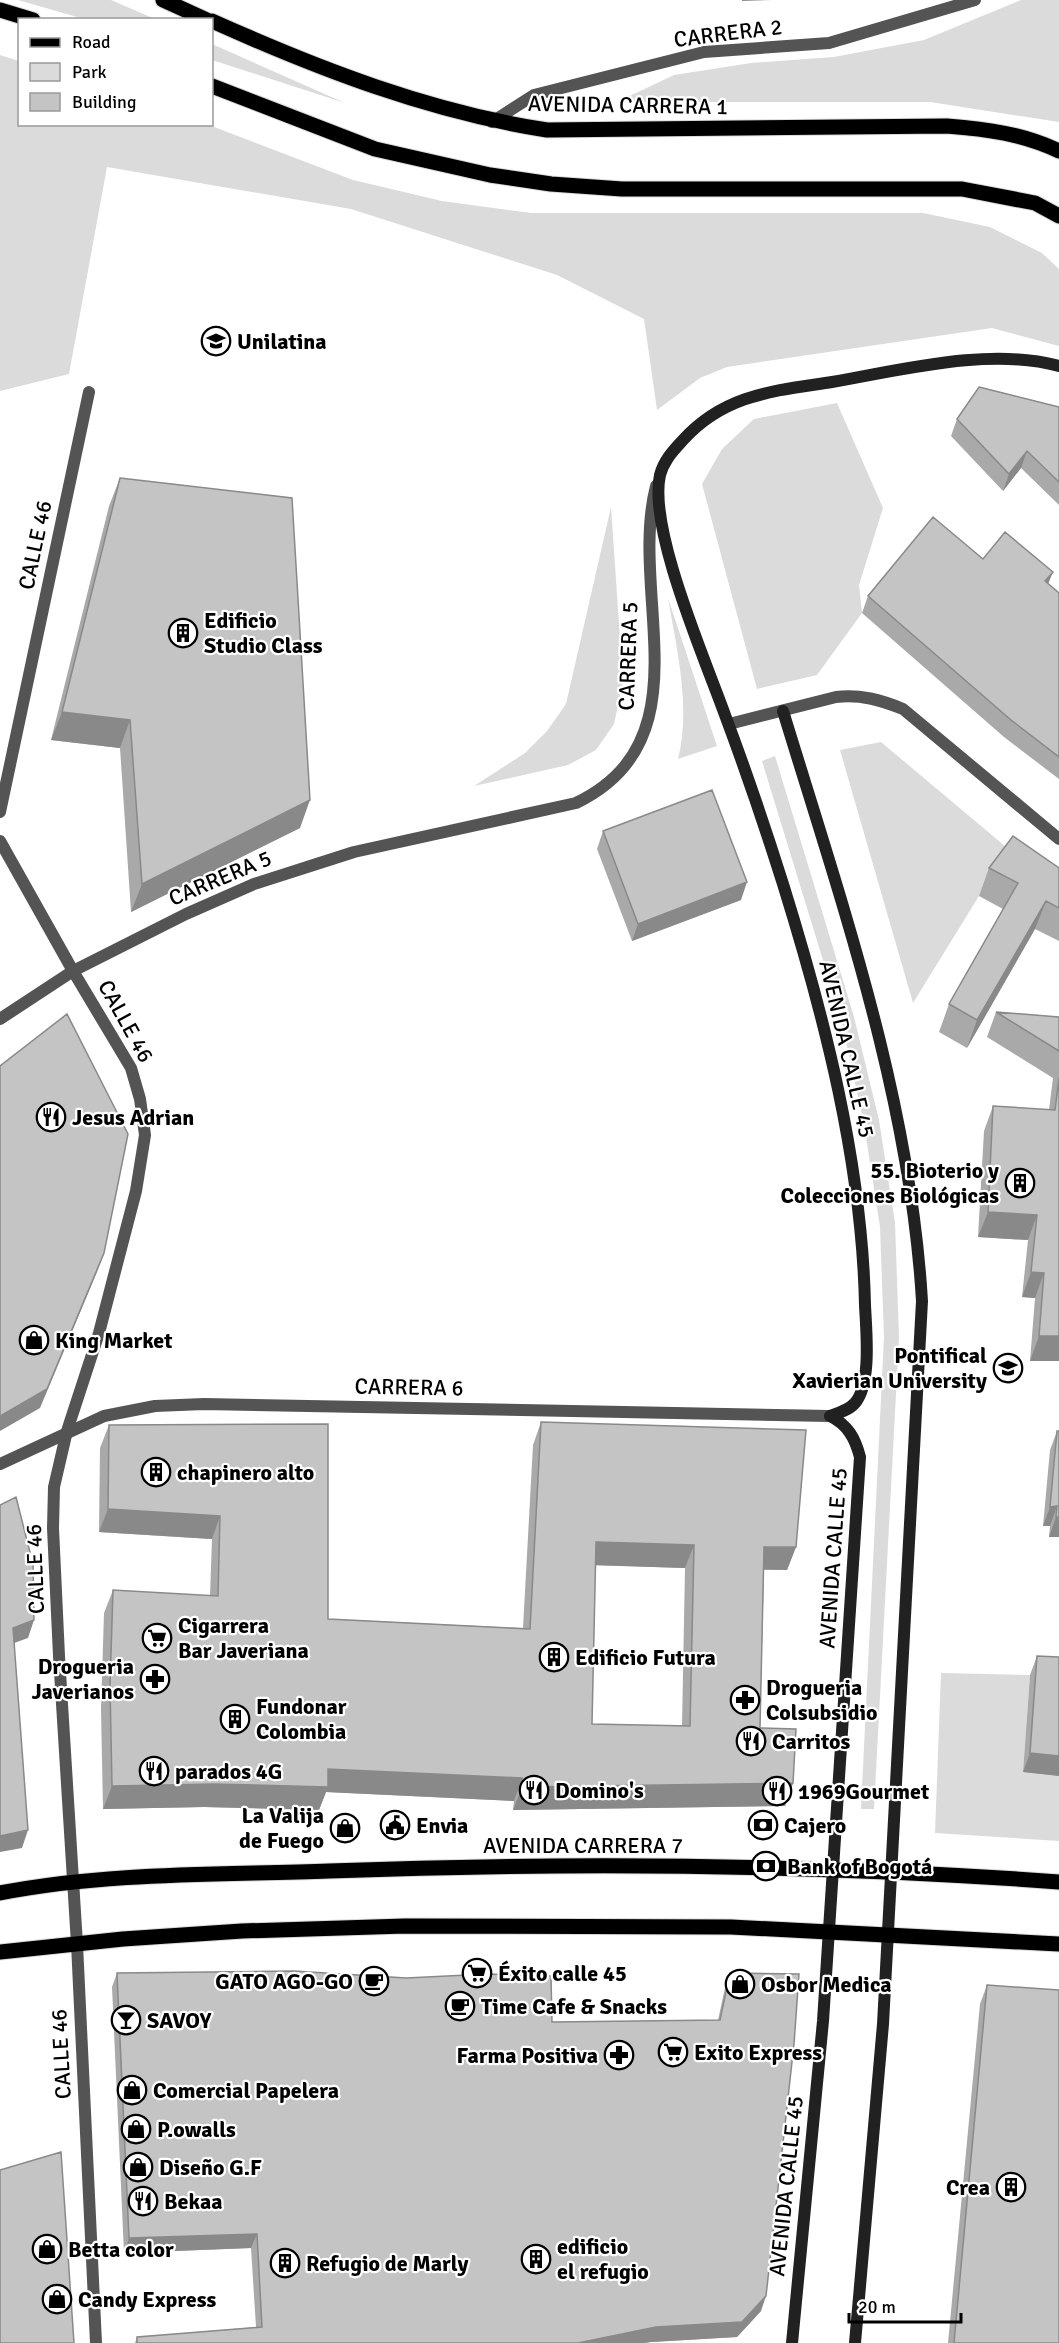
<svg xmlns="http://www.w3.org/2000/svg" width="1059" height="2343" font-family="Signika,sans-serif">
<style>
.green{fill:#dbdbdb}
.lines{fill:none;stroke-linecap:round;stroke-linejoin:round}
.primary-casing{stroke:#dbdbdb;stroke-width:17}
.minor{stroke:#545454;stroke-width:12}
.tertiary{stroke:#545454;stroke-width:12}
.secondary{stroke:#212121;stroke-width:12}
.primary{stroke:#000;stroke-width:15}
.wall{fill:#a9a9a9;fill-rule:evenodd}
.shaded-wall{fill:#898989}
.building{fill:#c4c4c4;stroke:#898989;stroke-width:1.5;fill-rule:evenodd}
.labels{text-anchor:middle;dominant-baseline:central;stroke-width:4.5;stroke-linejoin:round;paint-order:stroke}
.street-label{font-size:22px;fill:#000;stroke:#fff}
.poi-label{font-size:22px;font-weight:bold;fill:#000;stroke:#fff;text-anchor:start}
</style>
<rect width="100%" height="100%" fill="#fff"/>
<path class="green" d="M 18,0 L 111,0 L 155,19 L 84,19 Z
M 1021,0 L 1059,0 L 1059,122 L 930,102 L 617,102 L 674,75 L 751,63 L 834,57 L 924,40 Z
M 212,44 L 345,103 L 212,60 Z
M 0,55 L 19,61 L 20,124 L 209,125 L 353,180 L 442,201 L 531,213 L 923,213 L 990,227 L 1042,253 L 1059,269 L 1059,346 L 992,328 L 727,367 L 700,378 L 657,410 L 644,319 L 557,275 L 351,209 L 107,167 L 69,374 L 0,391 Z
M 837,403 L 883,508 L 859,585 L 862,613 L 817,675 L 757,689 L 702,484 L 722,449 L 754,419 Z
M 611,507 L 623,682 L 614,724 L 596,750 L 568,765 L 474,786 L 525,753 L 547,731 L 566,704 Z
M 668,598 L 717,746 L 678,759 C 691,708 677,650 668,598 Z
M 881,742 L 1012,852 L 979,896 L 913,1003 L 840,750 Z
M 775,756 L 854,1017 L 879,1120 L 895,1223 L 899,1337 L 874,1809 L 861,1809 L 884,1337 L 880,1227 L 864,1124 L 841,1019 L 762,761 Z
M 941,1673 L 1030,1675 L 1023,1772 L 1059,1776 L 1059,1841 L 935,1833 Z"/>
<g class="lines">
<g class="primary-casing">
<path id="primary" d="M 163,0 L 207,20
M 0,10 L 33,20
M 212,21 C 319,69 430,112 547,130 L 947,126 C 987,129 1023,134 1059,151
M 212,86 L 375,149 L 490,175 L 551,184 L 622,189 L 962,189 L 1035,203 L 1059,216
M 0,1893 C 108,1872 220,1875 329,1871 C 572,1862 817,1864 1059,1882
M 0,1952 L 123,1939 L 242,1931 L 405,1926 L 731,1927 L 1059,1944"/>
</g>
<path class="minor" d="M 492,122 L 534,95 L 704,52 L 829,43 L 975,0
M 729,724 L 836,697 C 860,694 881,700 903,709 L 1059,839
M 0,812 L 89,392
M 0,841 L 73,971
M 0,1464 L 104,1416 L 155,1406 L 204,1404 L 830,1416"/>
<path class="tertiary" d="M 73,971 L 131,1068 L 140,1099 L 145,1135 L 136,1191 L 99,1333 L 67,1431 L 54,1487 L 53,1528 L 59,1656 L 77,1944 L 96,2343
M 0,1019 L 73,971 L 186,914 L 254,884 L 354,852 L 576,803 C 707,740 628,595 656,486"/>
<path class="secondary" d="M 783,711 C 842,904 910,1099 922,1301 L 883,2024 L 855,2343
M 830,1416 C 839,1413 849,1410 855,1403 C 872,1383 866,1329 865,1305 C 862,1163 825,1019 783,884 C 765,827 746,771 725,715 C 705,659 648,529 660,475 C 664,460 673,451 683,440 C 725,394 774,391 832,382 C 902,370 990,347 1059,366
M 792,2343 L 823,2021 L 860,1457 C 855,1438 848,1425 830,1416"/>
<use href="#primary" class="primary"/>
</g>
<path class="wall" d="M 1059,407 L 1059,505 L 1021,468 L 1003,491 L 951,436 L 957,419 Z
M 120,478 L 300,828 L 131,912 L 120,748 L 51,740 L 109,506 Z
M 983,559 L 1048,584 L 1059,593 L 1059,779 L 1004,737 L 862,613 L 868,596 Z
M 603,831 L 741,900 L 632,941 L 597,849 Z
M 989,868 L 1059,868 L 1059,941 L 1035,929 L 967,1048 L 939,1032 L 949,1004 L 1003,909 L 979,896 Z
M 996,1012 L 1059,1017 L 1059,1361 L 1030,1361 L 1035,1298 L 1022,1297 L 1028,1240 L 978,1237 L 984,1131 L 993,1106 L 1049,1110 L 1053,1078 L 987,1037 Z
M 541,1422 L 796,1547 L 787,1570 L 764,1570 L 760,1728 L 793,1783 L 785,1806 L 513,1810 L 514,1801 L 326,1792 L 319,1810 L 204,1807 L 103,1809 L 101,1709 L 104,1613 L 113,1590 L 210,1596 L 212,1539 L 99,1532 L 100,1448 L 109,1425 L 328,1424 L 328,1619 L 523,1628 L 533,1445 ZM 595,1565 L 685,1568 L 682,1726 L 592,1724 Z
M 1057,1431 L 1059,1537 L 1049,1537 L 1050,1526 L 1043,1526 L 1050,1450 Z
M 1037,1656 L 1059,1776 L 1023,1772 L 1030,1675 Z
M 117,1973 L 552,2022 L 718,2020 L 725,1988 L 730,1973 L 761,2311 L 737,2337 L 651,2342 L 644,2343 L 135,2343 L 137,2337 L 256,2327 L 251,2248 L 124,2253 L 112,1987 Z
M 987,1985 L 1059,2343 L 948,2343 L 980,2004 Z"/>
<path class="shaded-wall" d="M 742,0 L 772,0 L 742,1 Z
M 1027,451 L 1021,468 L 1003,491 L 1009,474 Z
M 1053,572 L 1046,589 L 1045,581 Z
M 62,712 L 130,720 L 120,748 L 51,740 Z
M 310,800 L 300,828 L 131,912 L 142,884 Z
M 747,882 L 741,900 L 632,941 L 638,924 Z
M 1046,901 L 1035,929 L 967,1048 L 977,1020 Z
M 988,1212 L 1037,1215 L 1028,1240 L 978,1237 Z
M 104,1253 L 97,1272 L 40,1408 L 0,1431 L 0,1416 Z
M 1031,1272 L 1044,1273 L 1035,1298 L 1022,1297 Z
M 1039,1336 L 1059,1336 L 1059,1361 L 1030,1361 Z
M 1057,1506 L 1050,1526 L 1043,1526 L 1050,1507 Z
M 108,1509 L 220,1516 L 212,1539 L 99,1532 Z
M 1056,1517 L 1059,1517 L 1059,1537 L 1049,1537 Z
M 596,1542 L 694,1545 L 685,1568 L 588,1565 Z
M 764,1547 L 796,1547 L 787,1570 L 756,1569 Z
M 34,1620 L 28,1638 L 6,1646 L 13,1628 Z
M 1030,1753 L 1059,1756 L 1059,1776 L 1023,1772 Z
M 328,1769 L 522,1778 L 514,1801 L 326,1792 L 319,1810 L 204,1807 L 103,1809 L 112,1786 Z
M 793,1783 L 785,1806 L 513,1810 L 522,1787 Z
M 28,1830 L 22,1848 L 0,1852 L 0,1836 Z
M 257,2234 L 251,2248 L 124,2253 L 129,2238 Z
M 766,2296 L 761,2311 L 737,2337 L 651,2342 L 644,2343 L 578,2343 Z"/>
<path class="building" d="M 979,387 L 1059,407 L 1059,482 L 1027,451 L 1009,474 L 957,419 Z
M 120,478 L 292,498 L 310,800 L 142,884 L 130,720 L 62,712 Z
M 933,517 L 983,559 L 1005,532 L 1053,572 L 1045,581 L 1059,593 L 1059,757 L 1011,720 L 868,596 Z
M 712,790 L 747,882 L 638,924 L 603,831 Z
M 1013,836 L 1059,868 L 1059,908 L 1046,901 L 977,1020 L 949,1004 L 1018,883 L 989,868 Z
M 996,1012 L 1059,1017 L 1059,1051 Z
M 67,1014 L 128,1134 L 104,1253 L 47,1389 L 0,1416 L 0,1066 Z
M 1059,1078 L 1059,1336 L 1039,1336 L 1044,1273 L 1031,1272 L 1037,1215 L 988,1212 L 993,1106 L 1055,1110 Z
M 541,1422 L 806,1430 L 796,1547 L 764,1547 L 760,1728 L 796,1729 L 793,1783 L 522,1787 L 522,1778 L 328,1769 L 328,1787 L 213,1784 L 112,1786 L 110,1686 L 113,1590 L 218,1596 L 220,1516 L 108,1509 L 109,1425 L 328,1424 L 328,1619 L 530,1629 ZM 596,1542 L 694,1545 L 690,1726 L 592,1724 Z
M 1057,1431 L 1059,1431 L 1059,1517 L 1056,1517 L 1057,1506 L 1050,1507 Z
M 16,1497 L 33,1564 L 34,1620 L 13,1628 L 28,1830 L 0,1836 L 0,1505 Z
M 1037,1656 L 1059,1657 L 1059,1756 L 1030,1753 Z
M 294,1971 L 406,1978 L 488,1974 L 551,1976 L 552,2022 L 720,2020 L 730,1973 L 799,1974 L 794,2044 L 766,2296 L 742,2322 L 656,2327 L 578,2343 L 137,2343 L 137,2337 L 262,2327 L 257,2234 L 129,2238 L 117,1973 Z
M 987,1985 L 1059,1990 L 1059,2343 L 954,2343 Z
M 61,2152 L 74,2343 L 0,2343 L 0,2170 Z"/>
<defs>
<g id="university-ring" transform="scale(1.5)"><circle r="9.5" fill="#fff" stroke="#000" stroke-width="1.5"/><path d="M0-5L7-2L0 1L-7-2ZM-4 1L0 2.5L4 1V4Q0 6-4 4Z" fill="#000"/></g>
<g id="building-ring" transform="scale(1.5)"><circle r="9.5" fill="#fff" stroke="#000" stroke-width="1.5"/><path d="M-4-6H4V6H1V3H-1V6H-4ZM-2.5-4.3h1.7v1.8h-1.7ZM.8-4.3h1.7v1.8H.8ZM-2.5-1h1.7V.8h-1.7ZM.8-1h1.7V.8H.8Z" fill="#000"/></g>
<g id="restaurant-ring" transform="scale(1.5)"><circle r="9.5" fill="#fff" stroke="#000" stroke-width="1.5"/><path d="M-5-6h1v4h1v-4h1v4h1v-4h1v5L-1.5 .5V6h-2V.5L-5-1ZM5-6V6H3V1.5H1.5Q1.5-4 5-6Z" fill="#000"/></g>
<g id="shop-ring" transform="scale(1.5)"><circle r="9.5" fill="#fff" stroke="#000" stroke-width="1.5"/><path d="M-5-2.5h2.3a2.7 3.5 0 0 1 5.4 0H5L5.5 6h-11ZM-1.5-2.5h3a1.5 2.3 0 0 0-3 0Z" fill="#000"/></g>
<g id="supermarket-ring" transform="scale(1.5)"><circle r="9.5" fill="#fff" stroke="#000" stroke-width="1.5"/><path d="M-6-5.5h2.5l.6 2H6L4.5 2H-2.5L-4.4-4H-6ZM-1.5 3.2a1.3 1.3 0 1 0 .1 0ZM3 3.2a1.3 1.3 0 1 0 .1 0Z" fill="#000"/></g>
<g id="pharmacy-ring" transform="scale(1.5)"><circle r="9.5" fill="#fff" stroke="#000" stroke-width="1.5"/><path d="M-2-6h4v4h4v4h-4v4h-4v-4h-4v-4h4Z" fill="#000"/></g>
<g id="civic-ring" transform="scale(1.5)"><circle r="9.5" fill="#fff" stroke="#000" stroke-width="1.5"/><path d="M-.6-6.5H3V-4.5H.6V-3L4-1V1h2V6H-6V1h2V-1L-.6-3ZM-1.2 2.5V6h2.4V2.5Z" fill="#000"/></g>
<g id="bank-ring" transform="scale(1.5)"><circle r="9.5" fill="#fff" stroke="#000" stroke-width="1.5"/><path d="M-6-4H6V4H-6ZM0-2.3a2.3 2.3 0 1 0 0 4.6a2.3 2.3 0 1 0 0-4.6Z" fill="#000"/></g>
<g id="cafe-ring" transform="scale(1.5)"><circle r="9.5" fill="#fff" stroke="#000" stroke-width="1.5"/><path d="M-5.5-4.5H6V0H3Q3 3.5 0 3.5H-2.5Q-5.5 3.5-5.5 0ZM3-3.2v2h1.7v-2ZM-6 4.5H4V6H-6Z" fill="#000"/></g>
<g id="bar-ring" transform="scale(1.5)"><circle r="9.5" fill="#fff" stroke="#000" stroke-width="1.5"/><path d="M-6-5H6L.8 .8V4.5H3.5V6h-7V4.5H-.8V.8Z" fill="#000"/></g>
</defs>
<g fill-rule="evenodd">
<use href="#university-ring" x="216" y="341"/>
<use href="#building-ring" x="183" y="633"/>
<use href="#restaurant-ring" x="51" y="1117"/>
<use href="#building-ring" x="1020" y="1183"/>
<use href="#shop-ring" x="34" y="1340"/>
<use href="#university-ring" x="1008" y="1368"/>
<use href="#building-ring" x="156" y="1472"/>
<use href="#supermarket-ring" x="157" y="1638"/>
<use href="#building-ring" x="554" y="1657"/>
<use href="#pharmacy-ring" x="155" y="1679"/>
<use href="#pharmacy-ring" x="745" y="1700"/>
<use href="#building-ring" x="235" y="1719"/>
<use href="#restaurant-ring" x="751" y="1741"/>
<use href="#restaurant-ring" x="154" y="1771"/>
<use href="#restaurant-ring" x="534" y="1790"/>
<use href="#restaurant-ring" x="777" y="1791"/>
<use href="#civic-ring" x="395" y="1825"/>
<use href="#bank-ring" x="763" y="1825"/>
<use href="#shop-ring" x="345" y="1828"/>
<use href="#bank-ring" x="766" y="1866"/>
<use href="#supermarket-ring" x="477" y="1973"/>
<use href="#cafe-ring" x="374" y="1981"/>
<use href="#shop-ring" x="740" y="1984"/>
<use href="#cafe-ring" x="460" y="2006"/>
<use href="#bar-ring" x="126" y="2020"/>
<use href="#supermarket-ring" x="673" y="2052"/>
<use href="#pharmacy-ring" x="619" y="2055"/>
<use href="#shop-ring" x="132" y="2090"/>
<use href="#shop-ring" x="136" y="2129"/>
<use href="#shop-ring" x="138" y="2167"/>
<use href="#building-ring" x="1011" y="2187"/>
<use href="#restaurant-ring" x="143" y="2201"/>
<use href="#shop-ring" x="47" y="2249"/>
<use href="#building-ring" x="536" y="2259"/>
<use href="#building-ring" x="285" y="2263"/>
<use href="#shop-ring" x="57" y="2299"/>
</g>
<g class="labels">
<g class="street-label">
<text transform="translate(728 33) rotate(-7)">CARRERA 2</text>
<text transform="translate(628 105) rotate(1)">AVENIDA CARRERA 1</text>
<text transform="translate(35 545) rotate(-78)">CALLE 46</text>
<text transform="translate(628 656) rotate(-88)">CARRERA 5</text>
<text transform="translate(220 878) rotate(-23)">CARRERA 5</text>
<text transform="translate(126 1021) rotate(61)">CALLE 46</text>
<text transform="translate(847 1049) rotate(77)">AVENIDA CALLE 45</text>
<text transform="translate(409 1387) rotate(1)">CARRERA 6</text>
<text transform="translate(833 1558) rotate(-86)">AVENIDA CALLE 45</text>
<text transform="translate(35 1569) rotate(-92)">CALLE 46</text>
<text x="583" y="1845">AVENIDA CARRERA 7</text>
<text transform="translate(61 2054) rotate(-93)">CALLE 46</text>
<text transform="translate(786 2186) rotate(-84)">AVENIDA CALLE 45</text>
</g>
<g class="poi-label">
<text x="237" y="341">Unilatina</text>
<text x="204" y="620">Edificio<tspan x="204" dy="25">Studio Class</tspan></text>
<text x="72" y="1117">Jesus Adrian</text>
<text x="999" y="1170" text-anchor="end">55. Bioterio y<tspan x="999" dy="25">Colecciones Biológicas</tspan></text>
<text x="55" y="1340">King Market</text>
<text x="987" y="1355" text-anchor="end">Pontifical<tspan x="987" dy="25">Xavierian University</tspan></text>
<text x="177" y="1472">chapinero alto</text>
<text x="178" y="1625">Cigarrera<tspan x="178" dy="25">Bar Javeriana</tspan></text>
<text x="575" y="1657">Edificio Futura</text>
<text x="134" y="1666" text-anchor="end">Drogueria<tspan x="134" dy="25">Javerianos</tspan></text>
<text x="766" y="1687">Drogueria<tspan x="766" dy="25">Colsubsidio</tspan></text>
<text x="256" y="1706">Fundonar<tspan x="256" dy="25">Colombia</tspan></text>
<text x="772" y="1741">Carritos</text>
<text x="175" y="1771">parados 4G</text>
<text x="555" y="1790">Domino's</text>
<text x="798" y="1791">1969Gourmet</text>
<text x="324" y="1815" text-anchor="end">La Valija<tspan x="324" dy="25">de Fuego</tspan></text>
<text x="416" y="1825">Envia</text>
<text x="784" y="1825">Cajero</text>
<text x="787" y="1866">Bank of Bogotá</text>
<text x="498" y="1973">Éxito calle 45</text>
<text x="353" y="1981" text-anchor="end">GATO AGO-GO</text>
<text x="761" y="1984">Osbor Medica</text>
<text x="481" y="2006">Time Cafe &amp; Snacks</text>
<text x="147" y="2020">SAVOY</text>
<text x="694" y="2052">Exito Express</text>
<text x="598" y="2055" text-anchor="end">Farma Positiva</text>
<text x="153" y="2090">Comercial Papelera</text>
<text x="157" y="2129">P.owalls</text>
<text x="159" y="2167">Diseño G.F</text>
<text x="990" y="2187" text-anchor="end">Crea</text>
<text x="164" y="2201">Bekaa</text>
<text x="557" y="2246">edificio<tspan x="557" dy="25">el refugio</tspan></text>
<text x="68" y="2249">Betta color</text>
<text x="306" y="2263">Refugio de Marly</text>
<text x="78" y="2299">Candy Express</text>
</g>
</g>
<rect x="18" y="18" width="195" height="108" fill="#ffffff" stroke="#999999" stroke-width="1.5"/>
<rect x="30" y="38" width="30" height="9" fill="#000000" stroke="#999999" stroke-width="1.5"/>
<text x="72" y="48" font-size="18" fill="#000000">Road</text>
<rect x="30" y="63" width="30" height="18" fill="#dbdbdb" stroke="#999999" stroke-width="1.5"/>
<text x="72" y="78" font-size="18" fill="#000000">Park</text>
<rect x="30" y="93" width="30" height="18" fill="#c4c4c4" stroke="#999999" stroke-width="1.5"/>
<text x="72" y="108" font-size="18" fill="#000000">Building</text>
<path d="M849 2313v9h112v-9" fill="none" stroke="#000000" stroke-width="3"/>
<text x="858" y="2313" font-size="18" fill="#000000" stroke="#ffffff" stroke-width="4.5" paint-order="stroke">20 m</text>
</svg>
